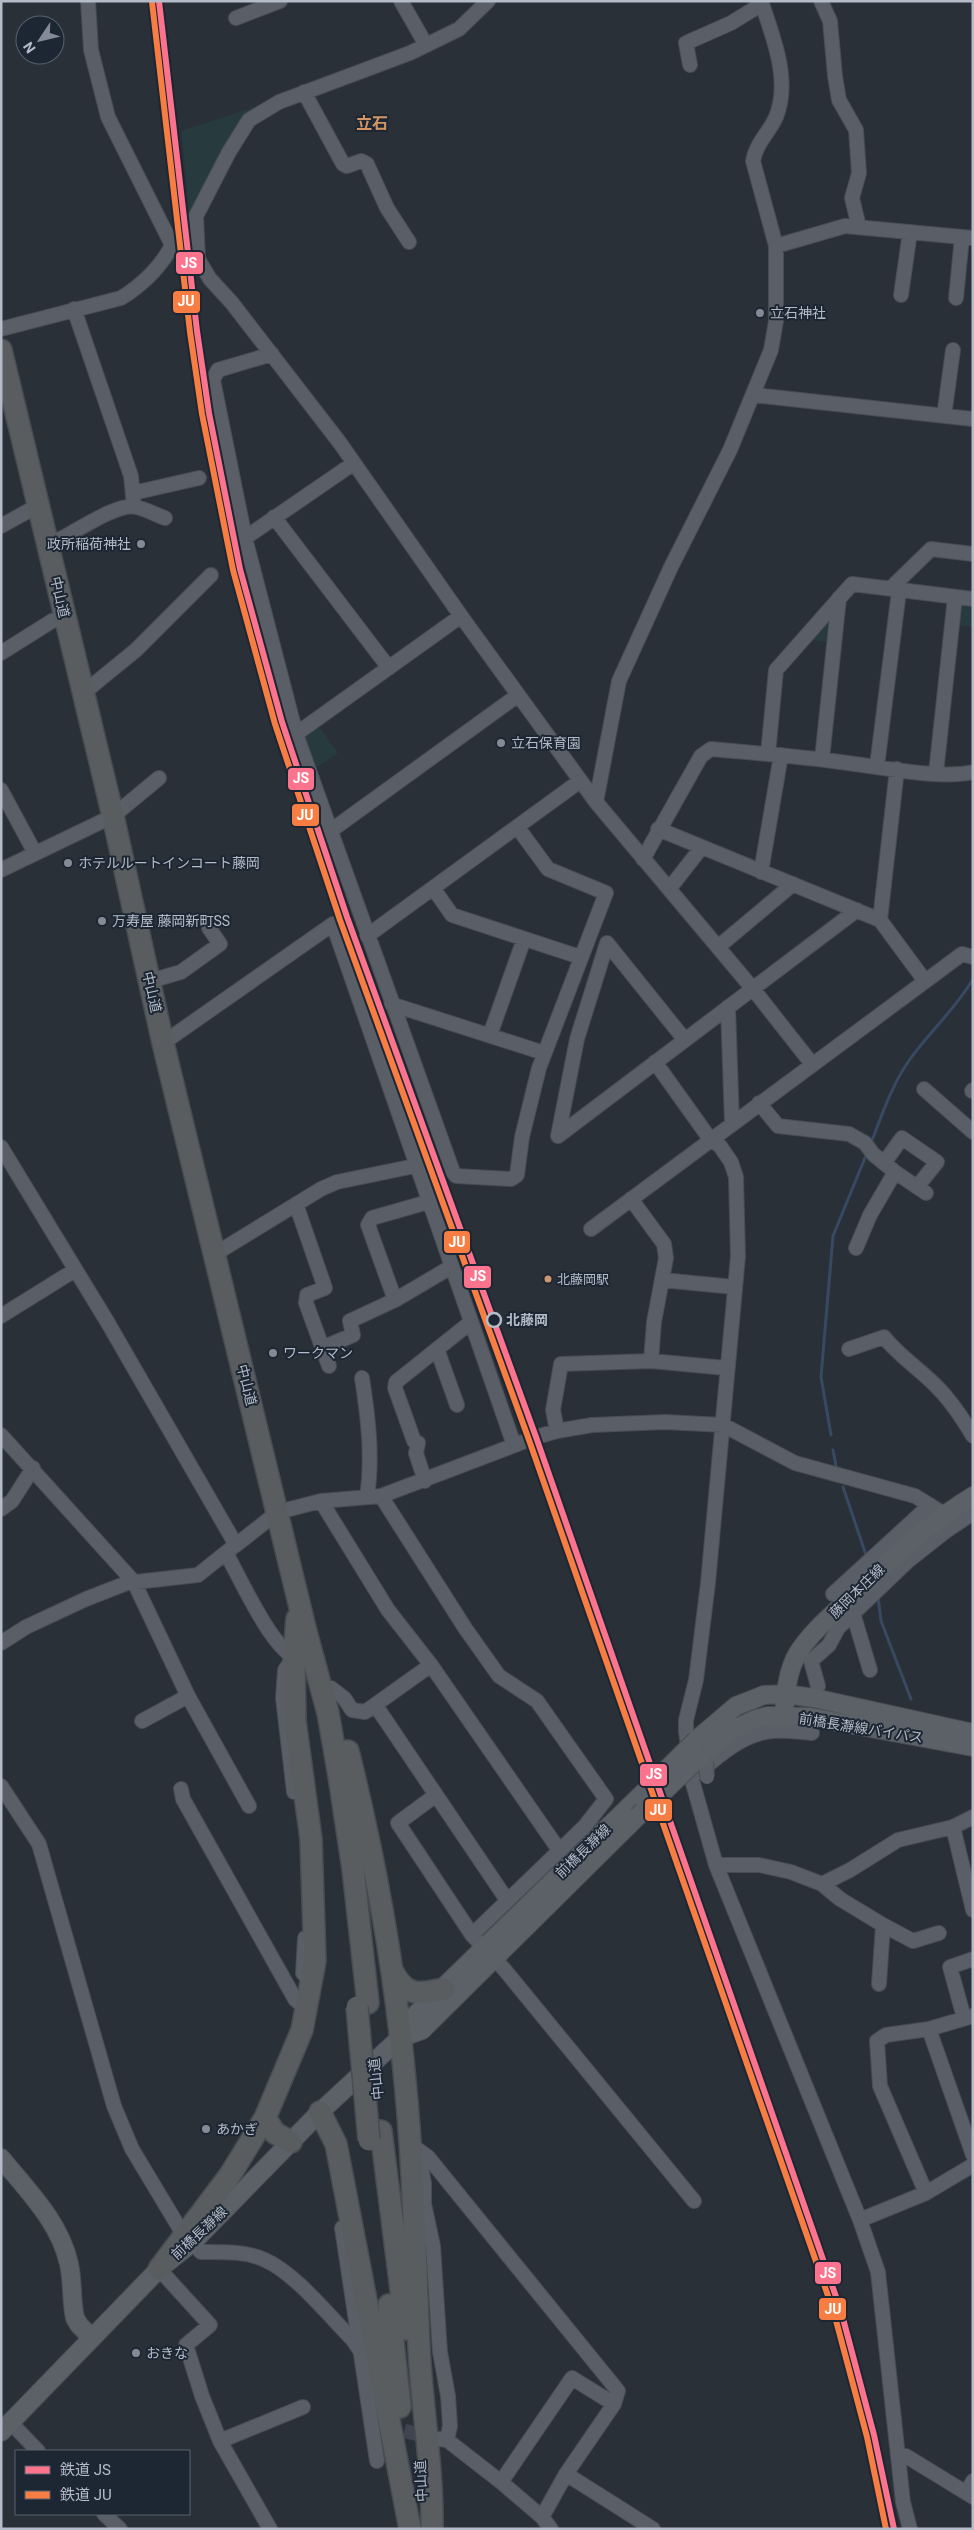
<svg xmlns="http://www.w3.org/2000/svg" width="974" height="2530" font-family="Roboto,'Noto Sans JP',sans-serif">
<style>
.green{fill:#273a3e}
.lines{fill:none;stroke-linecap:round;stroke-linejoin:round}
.stream{stroke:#384963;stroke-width:3}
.minor-tunnel{stroke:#3f454e;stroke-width:14;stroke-dasharray:14 7;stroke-linecap:butt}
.minor-casing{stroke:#484c53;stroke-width:16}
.major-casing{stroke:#484c55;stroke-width:20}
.highway-casing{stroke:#474c53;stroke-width:24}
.minor{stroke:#5a5e66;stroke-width:14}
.major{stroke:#5c6168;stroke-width:18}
.highway{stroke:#5a5d60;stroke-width:21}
.minor-bridge-casing{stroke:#484c53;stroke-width:16;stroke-linecap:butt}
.major-bridge-casing{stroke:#484c55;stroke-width:20;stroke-linecap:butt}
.highway-bridge-casing{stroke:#474c53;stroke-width:24;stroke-linecap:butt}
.minor-bridge{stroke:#5a5e66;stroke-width:14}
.major-bridge{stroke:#5c6168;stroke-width:18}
.highway-bridge{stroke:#5a5d60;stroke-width:21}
.rail-1-casing{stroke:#1d2633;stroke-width:10}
.rail-2-casing{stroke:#1d2633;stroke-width:10}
.rail-1{stroke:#fc738d;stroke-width:6}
.rail-2{stroke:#f77d43;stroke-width:6}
.poi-dot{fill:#848b96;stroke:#1d2633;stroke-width:2}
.bus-dot{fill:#cd976f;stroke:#1d2633;stroke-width:2}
.stop-dot{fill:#1d2633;stroke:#b4bcc9;stroke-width:2.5}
.labels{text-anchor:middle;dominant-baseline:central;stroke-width:4;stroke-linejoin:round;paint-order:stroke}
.bus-label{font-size:13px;fill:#b4bcc9;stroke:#1d2633;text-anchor:start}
.poi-label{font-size:14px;fill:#b4bcc9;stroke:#1d2633;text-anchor:start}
.street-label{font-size:14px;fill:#b4bcc9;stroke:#1d2633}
.stop-label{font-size:14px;font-weight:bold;fill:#b4bcc9;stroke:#1d2633;text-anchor:start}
.quarter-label{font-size:16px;font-weight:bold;fill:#d59563;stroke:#1d2633}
.line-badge{stroke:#1d2633;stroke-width:2}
.badge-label{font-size:14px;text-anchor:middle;font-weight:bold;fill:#fff}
</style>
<rect width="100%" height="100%" fill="#2a3038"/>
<path class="green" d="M 264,104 L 190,219 L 181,131 Z
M 973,602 L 973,627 L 956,625 L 957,604 Z
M 832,609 L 831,643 L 807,639 Z
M 317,724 L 338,753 L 313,770 C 306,748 297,739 317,724 Z"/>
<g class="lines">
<path class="stream" d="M 871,1143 C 882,1115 891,1087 908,1062 C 928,1033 955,1010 973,979
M 831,1435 L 821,1377 L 833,1236 L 867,1153
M 833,1450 L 836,1466
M 843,1487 L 866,1555
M 878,1597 L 881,1621 L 911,1699"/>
<path class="minor-tunnel" d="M 384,2426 L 434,2438"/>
<g class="minor-casing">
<path id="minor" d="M 88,1 L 91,50 L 108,117 L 172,245
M 401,1 L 426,45
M 488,1 L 459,29 L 410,53 L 279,102 L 249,120 L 229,152 L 196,216 L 198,259 L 210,279 L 232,303 L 340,443 L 461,616 L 596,802 L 753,989 L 812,1064
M 821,1 L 830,21 L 835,76 L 839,100 L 856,130 L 859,173 L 852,198 L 859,227
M 236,18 L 280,1
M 690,65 L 686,43 L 731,23 L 762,4
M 304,92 L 343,164 L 347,166 L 361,161 L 367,164 L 387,208 L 409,242
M 776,246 L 845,226 L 973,238
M 901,295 L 910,232
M 956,298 L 962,237
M 74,309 L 131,476 L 134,506
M 1,329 L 121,298 C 141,286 162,266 172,245
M 272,354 L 218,370 L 213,380 L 245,538 L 296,734 L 453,1172 L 456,1176 L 511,1179 L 517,1175 L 522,1137 L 539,1068 L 606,893 L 548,869 L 518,828
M 754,395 L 973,419
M 944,416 L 953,350
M 133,493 L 199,478
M 274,517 L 389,668
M 1,526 L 39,505
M 245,538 L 354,463
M 48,545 C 69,537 116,502 136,507 C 146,509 156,515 165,518
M 1,653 L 52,621 L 65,617
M 82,694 L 136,650 L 211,575
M 296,734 L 461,616
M 768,754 L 776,670 L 852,584 L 973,599
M 822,759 L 839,598
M 877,766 L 899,591 L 895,584 L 931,549 L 973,554
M 936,773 L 955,597
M 1,790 L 35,853
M 596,802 L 619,681 L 671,567 L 730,450 L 771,350 L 776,321 L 776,246 L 753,161 C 756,143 769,133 776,117 C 791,80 773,37 761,1
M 658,829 L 880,920 L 925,981
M 329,832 L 518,695
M 643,859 L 701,756 L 711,749 C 754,753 797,756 840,762 C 877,766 938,780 973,772
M 1,870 L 113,816 L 159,778
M 761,872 L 781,755
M 433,888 L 452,915 L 580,957
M 669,889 L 702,847
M 880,920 L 897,769
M 367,936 L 580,781
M 607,943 L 685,1040
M 718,947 L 793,884
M 150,981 L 181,972 L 220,944 L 209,928
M 391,1004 L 544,1053
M 728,1007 L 732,1123
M 490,1035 L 524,939
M 163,1043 L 333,924 L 514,1445
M 655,1062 L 710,1139 L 720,1146 L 731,1162 L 736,1177 L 738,1256 L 708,1583 L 696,1680 L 686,1720 L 686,1731 L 692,1780 L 716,1865 L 860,2220 L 878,2272 L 903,2502 L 910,2529
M 924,1089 L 973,1132
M 972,1091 L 973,1090
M 759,1103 L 778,1126 L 849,1134 L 865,1143 L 873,1154 L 895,1172 L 926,1193
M 558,1136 L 857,910
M 558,1136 L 577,1039 L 607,943
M 1,1147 L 108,1323 L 236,1545 L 278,1512 L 321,1501 L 381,1496 L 536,1437 L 557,1431 L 592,1425 L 665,1422 L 723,1425 L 795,1463 L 915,1496 L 944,1514
M 884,1163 L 902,1138 L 937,1162 L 917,1187
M 631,1199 L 664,1244 L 666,1258 L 654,1322 L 651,1361
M 296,1204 L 325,1288 L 307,1295 L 306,1303 L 329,1366
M 591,1229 L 962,954 L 973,957
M 856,1248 L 870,1215 L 895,1172
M 215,1254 L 321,1189 L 337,1182 L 415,1166
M 662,1280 L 734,1287
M 395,1300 L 451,1267
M 1,1316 L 75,1270
M 322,1348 L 353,1335 L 350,1321 L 395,1300 L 368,1225 L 372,1218 L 428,1202
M 437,1349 L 457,1405
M 849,1349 L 884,1337 C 900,1357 921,1370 938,1388 C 952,1402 963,1419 973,1436
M 362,1378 C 368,1416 373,1458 367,1496
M 557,1431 L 553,1410 L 561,1364 L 651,1361 L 726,1368
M 1,1435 L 134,1582 L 188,1696 L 249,1806
M 425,1481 L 416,1453 L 418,1443 L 414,1441 L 395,1388 L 396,1382 L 471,1322
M 381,1496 L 465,1628 L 499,1676 L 537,1701 L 606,1799 L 585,1826 L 472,1935
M 321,1501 L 388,1610 L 431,1665 L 559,1850
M 1,1509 L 12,1501 L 33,1468
M 226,1553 C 240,1578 270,1645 294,1657 L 285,1670 L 283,1698 L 294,1792
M 833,1594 L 930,1505
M 853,1613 L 870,1670
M 1,1643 L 26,1627 L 86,1599 L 127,1583 L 198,1575 L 233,1547
M 818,1686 L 811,1661 L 829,1645 L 838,1628 L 908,1561 L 946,1531 L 973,1513
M 331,1688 L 344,1698 L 352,1710 L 365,1712 L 431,1665
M 376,1706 L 507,1900
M 142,1721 L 188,1696
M 700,1772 C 720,1754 745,1733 773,1731 C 785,1730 799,1732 812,1733
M 1,1786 L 39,1844 L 114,2106 L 132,2149 L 180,2229 L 201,2252 C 222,2252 246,2251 265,2260 C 295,2273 330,2317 353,2340 L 361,2352
M 181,1789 L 183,1799 L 295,1999 L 307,2010
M 436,1795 L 398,1823 L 472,1935 L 504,1969 L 694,2201
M 953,1827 L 973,1910
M 716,1865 L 759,1865 L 791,1872 L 822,1884 L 850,1870 L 898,1840 L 953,1827 L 973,1817
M 822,1884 L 840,1899 L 883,1925 L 879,1984
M 883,1925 L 913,1941 L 939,1933
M 305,1938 L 303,1973 L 310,1981
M 964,2018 L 950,1967 L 973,1959
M 929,2029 L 973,2155
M 410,2144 L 428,2157 L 618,2391 L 614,2404 L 566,2474 L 542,2517
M 420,2161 L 424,2183 L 424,2204 L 433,2246 L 440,2352 L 448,2396 L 450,2426 L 447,2440
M 926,2193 L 880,2086 L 877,2041 L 886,2035 L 929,2029 L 973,2016
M 860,2220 L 926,2193 L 973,2165
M 342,2228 L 377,2461
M 159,2269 L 210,2325 L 186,2345 L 202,2396 L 220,2441 L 270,2529
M 11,2423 L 38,2451
M 439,2439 L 447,2440 L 501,2482 L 542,2517 L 551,2529
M 220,2441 L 303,2407
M 899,2456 L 906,2456 L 973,2497
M 566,2474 L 653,2529
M 501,2482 L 572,2378 L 614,2404
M 966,2493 L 973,2481
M 104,2514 L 120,2529"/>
</g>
<g class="major-casing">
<path id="major" d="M 784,1716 C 785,1696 787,1671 798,1653 C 811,1632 832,1615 850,1598 C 889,1561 927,1524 973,1496
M 696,1740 L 736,1706 L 764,1695 L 785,1694 L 814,1698 L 973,1733
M 701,1756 L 732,1730 L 756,1719 L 768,1716 L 811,1717 L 973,1747
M 400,2038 L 422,2030 L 638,1816
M 1,2158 C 27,2190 60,2222 69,2264 C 73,2282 71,2300 75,2318 L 79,2325 L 92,2338
M 1,2432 L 159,2269 L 193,2242 L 320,2112 L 400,2038 L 412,2018 L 640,1796"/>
</g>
<g class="highway-casing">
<path id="highway" d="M 1,350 L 113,816 L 163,1043 L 306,1632 L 328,1713 L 339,1776 L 353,1869 L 368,2003
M 348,1751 C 375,1859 395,1970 405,2081 C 414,2170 415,2259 419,2348 C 422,2408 433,2469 432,2529
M 392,1970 C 405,1996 417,1995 444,1989
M 320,2112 L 336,2144 L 410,2529
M 381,2131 L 406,2329
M 291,2142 L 275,2133 L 265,2118 L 302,2030 L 315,1961 L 311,1839 L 295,1721 L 294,1657 L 297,1619
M 159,2269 L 230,2175 L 265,2118
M 389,2305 L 400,2407"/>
</g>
<use href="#minor" class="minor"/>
<use href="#major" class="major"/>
<use href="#highway" class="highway"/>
<g class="minor-bridge-casing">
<path id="minor-bridge" d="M 706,1762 L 707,1777"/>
</g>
<g class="major-bridge-casing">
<path id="major-bridge" d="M 640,1796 L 696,1740
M 638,1816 L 701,1756"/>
</g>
<g class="highway-bridge-casing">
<path id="highway-bridge" d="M 357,2007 L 369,2140"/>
</g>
<use href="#minor-bridge" class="minor-bridge"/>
<use href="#major-bridge" class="major-bridge"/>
<use href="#highway-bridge" class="highway-bridge"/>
<g class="rail-1-casing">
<path id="rail-1" d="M 159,1 L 197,331 L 209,413 L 240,569 L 282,722 L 347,917 L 536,1437 L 841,2311 L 874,2435 L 894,2529"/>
</g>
<g class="rail-2-casing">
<path id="rail-2" d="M 152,2 L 190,332 L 202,414 L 233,570 L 275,724 L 340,920 L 529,1440 L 834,2313 L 867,2437 L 886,2529"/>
</g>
<use href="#rail-1" class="rail-1"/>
<use href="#rail-2" class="rail-2"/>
</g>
<g class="poi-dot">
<circle cx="760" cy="313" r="5"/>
<circle cx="141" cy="544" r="5"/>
<circle cx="501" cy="743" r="5"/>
<circle cx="68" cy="863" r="5"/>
<circle cx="102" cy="921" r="5"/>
<circle cx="273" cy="1353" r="5"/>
<circle cx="206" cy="2129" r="5"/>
<circle cx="136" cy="2353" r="5"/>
</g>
<circle class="bus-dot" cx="548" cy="1279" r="4.5"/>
<circle class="stop-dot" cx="494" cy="1320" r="7"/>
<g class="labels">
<g class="bus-label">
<text x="557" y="1279">北藤岡駅</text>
</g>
<g class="poi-label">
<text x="770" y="313">立石神社</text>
<text x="131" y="544" text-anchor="end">政所稲荷神社</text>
<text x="511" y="743">立石保育園</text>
<text x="78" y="863">ホテルルートインコート藤岡</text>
<text x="112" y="921">万寿屋 藤岡新町SS</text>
<text x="283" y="1353">ワークマン</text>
<text x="216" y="2129">あかぎ</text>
<text x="146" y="2353">おきな</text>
</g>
<g class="street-label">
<text transform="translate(60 597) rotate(77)">中山道</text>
<text transform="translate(152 992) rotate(77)">中山道</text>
<text transform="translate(247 1385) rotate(76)">中山道</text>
<text transform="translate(857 1591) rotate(-44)">藤岡本庄線</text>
<text transform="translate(861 1728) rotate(9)">前橋長瀞線バイパス</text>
<text transform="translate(583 1851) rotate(-44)">前橋長瀞線</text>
<text transform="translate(376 2079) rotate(-96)">中山道</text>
<text transform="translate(199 2233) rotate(-43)">前橋長瀞線</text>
<text transform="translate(421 2481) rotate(-93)">中山道</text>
</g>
<g class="stop-label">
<text x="506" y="1320">北藤岡</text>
</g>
<g class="quarter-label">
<text x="372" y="123">立石</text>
</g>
</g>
<g class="line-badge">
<rect x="175" y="251" width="29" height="24" rx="5" fill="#fc738d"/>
<rect x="172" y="290" width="29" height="24" rx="5" fill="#f77d43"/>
<rect x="287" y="767" width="28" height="24" rx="5" fill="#fc738d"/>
<rect x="291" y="803" width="29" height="24" rx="5" fill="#f77d43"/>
<rect x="443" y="1230" width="28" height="24" rx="5" fill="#f77d43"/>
<rect x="463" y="1265" width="29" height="24" rx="5" fill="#fc738d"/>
<rect x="639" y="1763" width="29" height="24" rx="5" fill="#fc738d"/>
<rect x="644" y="1798" width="29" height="24" rx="5" fill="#f77d43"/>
<rect x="814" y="2261" width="28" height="24" rx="5" fill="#fc738d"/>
<rect x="818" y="2297" width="29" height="24" rx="5" fill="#f77d43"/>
</g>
<g class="badge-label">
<text x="189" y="268">JS</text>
<text x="186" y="306">JU</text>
<text x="301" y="783">JS</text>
<text x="305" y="820">JU</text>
<text x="457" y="1247">JU</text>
<text x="478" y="1281">JS</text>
<text x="654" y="1779">JS</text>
<text x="658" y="1815">JU</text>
<text x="828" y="2278">JS</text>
<text x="833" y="2314">JU</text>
</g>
<rect width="974" height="2530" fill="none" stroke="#b4bcc9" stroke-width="5"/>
<rect x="15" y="2450" width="175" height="65" fill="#1d2633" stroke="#59626f"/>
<rect x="25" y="2466" width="25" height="8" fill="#fc738d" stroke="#59626f"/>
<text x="60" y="2475" font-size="15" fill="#b4bcc9">鉄道 JS</text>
<rect x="25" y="2491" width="25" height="8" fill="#f77d43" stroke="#59626f"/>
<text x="60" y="2500" font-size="15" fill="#b4bcc9">鉄道 JU</text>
<g transform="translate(40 40) rotate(235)"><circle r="24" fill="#1d2633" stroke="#59626f"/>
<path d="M0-4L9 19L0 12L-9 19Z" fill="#848b96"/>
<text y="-8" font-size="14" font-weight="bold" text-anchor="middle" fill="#b4bcc9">N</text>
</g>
</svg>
